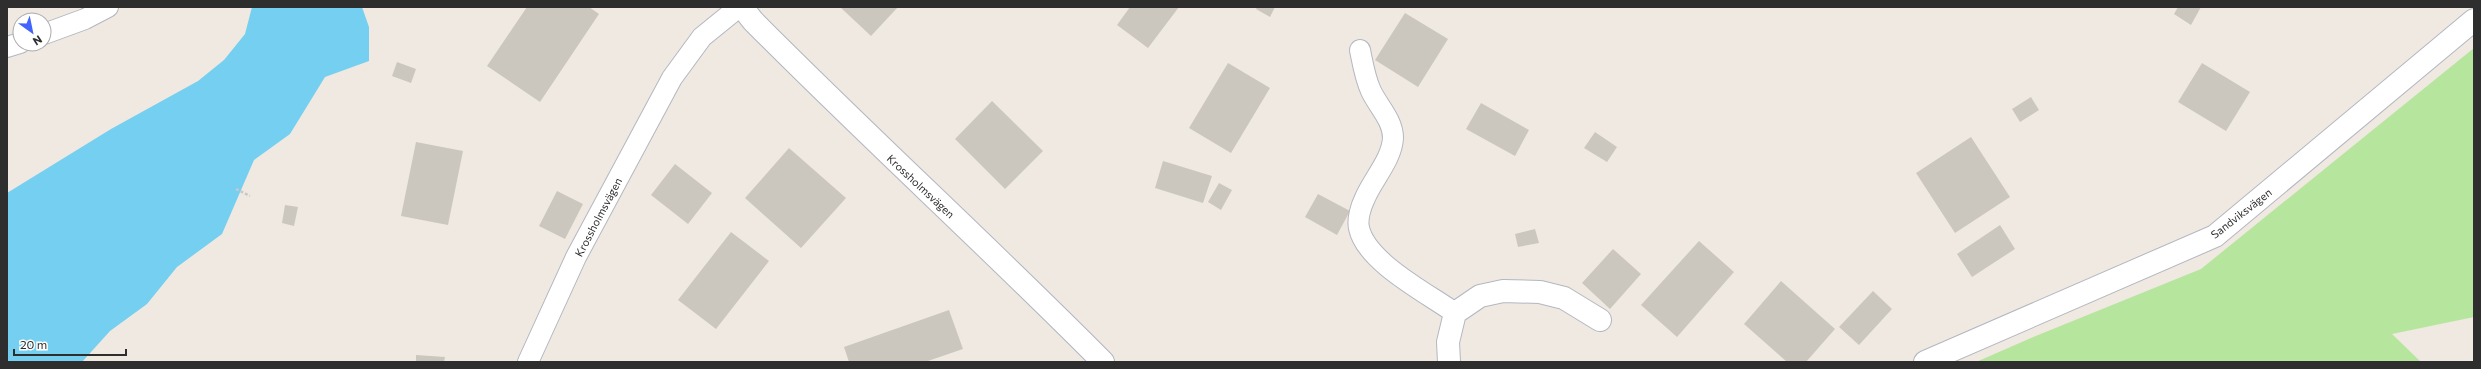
<svg xmlns="http://www.w3.org/2000/svg" width="2481" height="369" font-family="Commissioner,sans-serif">
<style>
.green{fill:#b6e59e}
.water{fill:#75cff0}
.building{fill:#cbc7bf}
.lines{fill:none;stroke-linecap:round;stroke-linejoin:round}
.lane-casing{stroke:#b4b7c1;stroke-width:22}
.street-casing{stroke:#b4b7c1;stroke-width:24}
.path{stroke:#c9c9c9;stroke-width:2.5;stroke-dasharray:3 2;stroke-linecap:butt}
.lane{stroke:#fff;stroke-width:20}
.street{stroke:#fff;stroke-width:22}
.labels{text-anchor:middle;dominant-baseline:central;stroke-width:3.5;stroke-linejoin:round;paint-order:stroke}
.street-label{font-size:11px;fill:#2e2e2e;stroke:#fff}
</style>
<rect width="100%" height="100%" fill="#efe9e1"/>
<path class="green" d="M 2474,48 L 2474,317 L 2392,334 L 2421,362 L 1976,362 L 2031,338 L 2201,269 Z"/>
<path class="water" d="M 252,7 L 362,7 L 369,27 L 369,61 L 325,77 L 290,134 L 254,160 L 222,234 L 177,267 L 147,304 L 110,331 L 82,362 L 7,362 L 7,193 L 111,129 L 198,81 L 224,60 L 245,34 Z"/>
<path class="building" d="M 527,7 L 589,7 L 599,14 L 540,102 L 487,66 Z
M 840,7 L 898,7 L 871,36 Z
M 1130,7 L 1179,7 L 1148,48 L 1117,25 Z
M 1257,7 L 1275,7 L 1270,17 L 1256,9 Z
M 2178,7 L 2201,7 L 2191,25 L 2174,14 Z
M 1405,13 L 1448,39 L 1418,87 L 1375,60 Z
M 397,62 L 416,69 L 411,83 L 392,76 Z
M 1228,63 L 1270,88 L 1231,153 L 1189,128 Z
M 2202,63 L 2250,92 L 2226,131 L 2178,102 Z
M 2031,97 L 2039,110 L 2020,122 L 2012,109 Z
M 992,101 L 1043,151 L 1005,189 L 955,139 Z
M 1481,103 L 1529,130 L 1515,156 L 1466,129 Z
M 1595,132 L 1617,147 L 1607,162 L 1584,148 Z
M 1971,137 L 2010,197 L 1955,233 L 1916,173 Z
M 416,142 L 463,151 L 448,225 L 401,216 Z
M 789,148 L 846,198 L 801,248 L 745,198 Z
M 1163,161 L 1212,176 L 1203,203 L 1155,188 Z
M 675,164 L 712,193 L 688,224 L 651,195 Z
M 1219,183 L 1232,190 L 1221,210 L 1208,202 Z
M 557,191 L 583,204 L 565,239 L 539,226 Z
M 1318,194 L 1350,211 L 1337,235 L 1305,217 Z
M 285,205 L 298,207 L 294,226 L 282,223 Z
M 2000,225 L 2015,249 L 1972,277 L 1957,254 Z
M 1535,229 L 1539,243 L 1518,247 L 1515,234 Z
M 731,232 L 769,261 L 716,329 L 678,300 Z
M 1699,241 L 1734,272 L 1677,337 L 1641,305 Z
M 1613,249 L 1641,274 L 1610,309 L 1582,283 Z
M 1781,281 L 1835,329 L 1806,362 L 1787,362 L 1744,324 Z
M 1873,291 L 1892,309 L 1859,345 L 1839,327 Z
M 949,310 L 963,349 L 925,362 L 849,362 L 844,347 Z
M 416,355 L 445,357 L 444,362 L 416,362 Z"/>
<g class="lines">
<g class="lane-casing">
<path id="lane" d="M 44,34 L 85,19 L 108,7
M 7,47 L 20,43
M 1360,50 C 1363,65 1365,78 1371,91 C 1378,106 1393,120 1393,138 C 1392,159 1373,179 1365,198 C 1361,206 1357,219 1359,228 C 1366,262 1427,293 1455,313
M 528,362 L 576,257 L 672,78 L 702,37 L 739,7"/>
</g>
<g class="street-casing">
<path id="street" d="M 742,7 L 753,21 C 868,137 988,246 1103,362
M 1449,362 L 1448,342 L 1455,313 L 1480,296 L 1503,291 L 1540,292 L 1564,298 L 1600,320
M 1925,362 L 2215,236 L 2474,20"/>
</g>
<path class="path" d="M 236,189 L 250,196"/>
<use href="#lane" class="lane"/>
<use href="#street" class="street"/>
</g>
<g class="labels">
<g class="street-label">
<text transform="translate(921 186) rotate(43)">Krossholmsvägen</text>
<text transform="translate(2241 213) rotate(-38)">Sandviksvägen</text>
<text transform="translate(598 217) rotate(-62)">Krossholmsvägen</text>
</g>
</g>
<rect width="2481" height="369" fill="none" stroke="#2e2e2e" stroke-width="16"/>
<g transform="translate(32 32) rotate(147)"><circle r="19" fill="#ffffff" stroke="#ababab"/>
<path d="M0-3L7 15L0 10L-7 15Z" fill="#4264fb"/>
<text y="-6" font-size="11" font-weight="bold" text-anchor="middle" fill="#2e2e2e">N</text>
</g>
<path d="M14 349v6h112v-6" fill="none" stroke="#2e2e2e" stroke-width="2"/>
<text x="20" y="349" font-size="12" fill="#2e2e2e" stroke="#ffffff" stroke-width="3" paint-order="stroke">20 m</text>
</svg>
